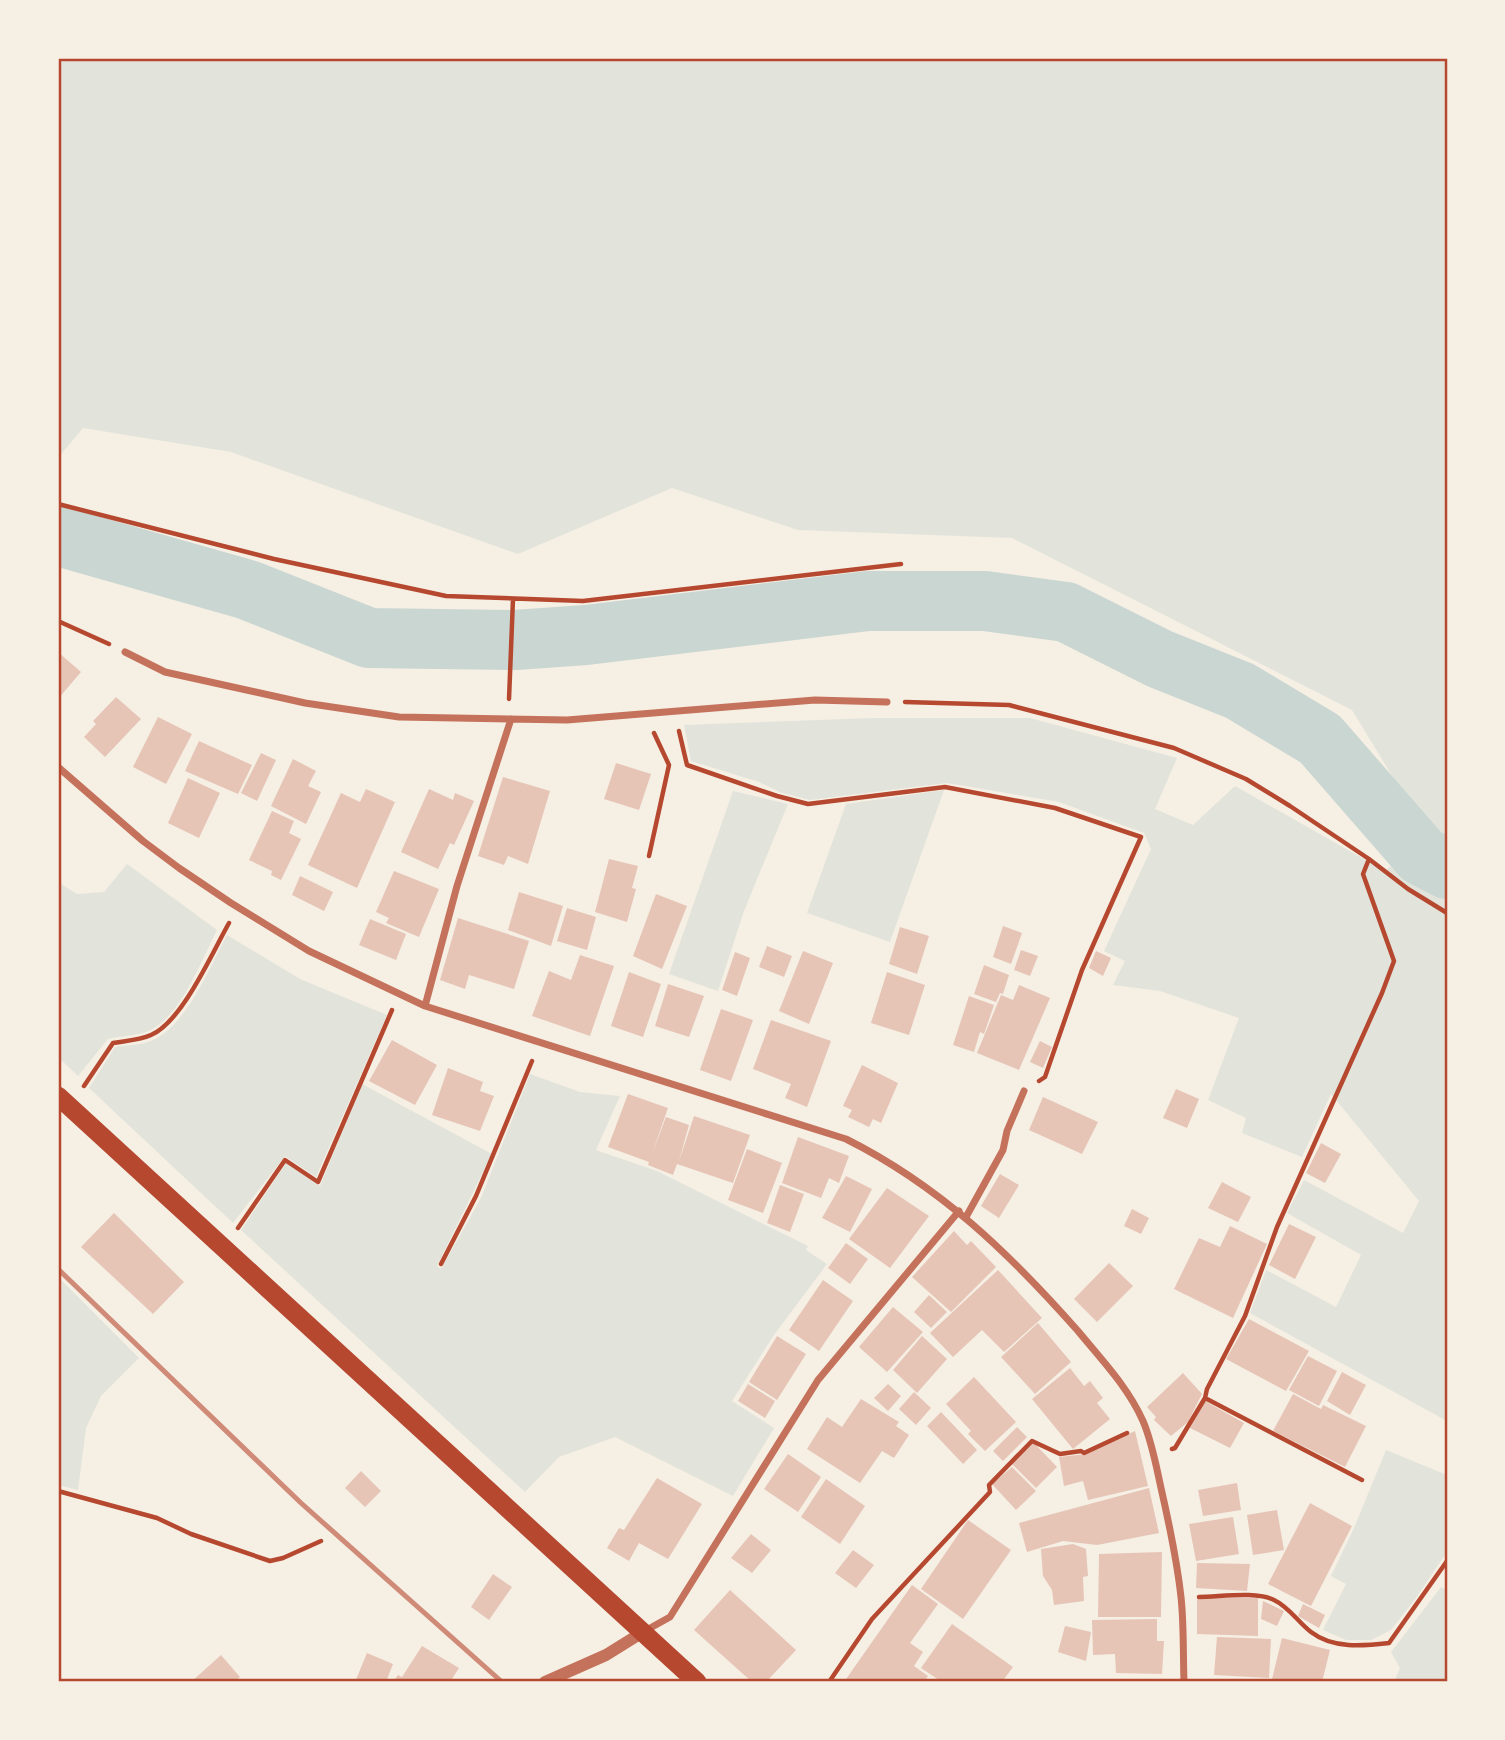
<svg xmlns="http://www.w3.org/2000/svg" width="1505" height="1740" font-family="'Playfair Display',serif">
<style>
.green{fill:#e2e4dc}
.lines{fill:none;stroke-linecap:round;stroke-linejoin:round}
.river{stroke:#c9d6d2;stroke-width:60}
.building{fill:#e6c5b7}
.path{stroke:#b5482f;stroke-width:4.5}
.minor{stroke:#c5725c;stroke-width:7}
.tertiary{stroke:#c5725c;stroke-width:12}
.trunk{stroke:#b5482f;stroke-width:19}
.rail{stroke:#cf8b77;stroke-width:5}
.neatline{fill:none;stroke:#b5482f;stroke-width:2.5}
</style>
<rect width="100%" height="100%" fill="#f6efe4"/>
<path class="green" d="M 58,58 L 1447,58 L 1447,1421 L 1250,1313 L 1266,1270 L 1336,1307 L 1361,1255 L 1287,1213 L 1304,1180 L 1403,1233 L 1419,1201 L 1331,1094 L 1302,1157 L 1242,1133 L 1246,1118 L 1208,1100 L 1239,1018 L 1160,991 L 1113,985 L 1125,961 L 1104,951 L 1151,849 L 1144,833 L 1059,802 L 947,783 L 810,800 L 782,793 L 759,782 L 691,761 L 684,725 L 873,718 L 1030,718 L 1177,758 L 1155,809 L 1193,825 L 1235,786 L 1385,871 L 1428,835 L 1352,710 L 1012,538 L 798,530 L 672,488 L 518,554 L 231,452 L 83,428 L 58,458 Z
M 944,790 L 890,942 L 807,913 L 846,804 Z
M 733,791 L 788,804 L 744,911 L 718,991 L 669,974 Z
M 127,864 L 217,930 C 201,961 180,1020 146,1032 C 135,1036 120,1036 108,1039 L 78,1076 L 58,1057 L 58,882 L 77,894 L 104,892 Z
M 227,935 L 300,979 L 387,1015 L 316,1177 L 285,1156 L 233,1223 L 89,1088 L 115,1047 C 127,1045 142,1045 153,1040 C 187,1025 210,966 227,935 Z
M 530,1074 L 580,1092 L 620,1096 L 596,1150 L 657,1171 L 808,1246 L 806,1250 L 827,1264 L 774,1335 L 732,1401 L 774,1428 L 733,1496 L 615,1437 L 559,1457 L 525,1492 L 241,1230 L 286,1163 L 320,1186 L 362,1084 L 492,1154 L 437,1266 L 441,1269 L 481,1198 Z
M 58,1277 L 139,1358 L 101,1396 L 86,1428 L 78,1490 L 58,1485 Z
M 1386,1450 L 1447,1475 L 1447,1552 L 1416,1598 L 1391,1630 L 1371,1640 L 1346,1640 L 1323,1630 L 1346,1584 L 1331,1576 L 1354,1528 Z
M 1441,1587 L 1447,1590 L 1447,1682 L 1394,1682 L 1400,1668 L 1391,1652 Z"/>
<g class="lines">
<path class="river" d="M 58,536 L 248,590 L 369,638 L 515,640 L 586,635 L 868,601 L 985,601 L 1066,612 L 1160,659 L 1240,691 L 1320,739 L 1422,856 L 1447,869"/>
</g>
<path class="building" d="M 58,652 L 81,672 L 58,699 Z
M 116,697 L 141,719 L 105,757 L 84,737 L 96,724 L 93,721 Z
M 158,717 L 192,734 L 166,784 L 133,767 Z
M 199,741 L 252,765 L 238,794 L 185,771 Z
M 261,753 L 276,760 L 257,801 L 241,793 Z
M 293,759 L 316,771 L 308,786 L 321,792 L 306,824 L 271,806 Z
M 616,763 L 651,774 L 639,810 L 604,799 Z
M 503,777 L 550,791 L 528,864 L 508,856 L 504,865 L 478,856 Z
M 188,778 L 220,793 L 199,838 L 168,823 Z
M 366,789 L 395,802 L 357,888 L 308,865 L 341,793 L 360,802 Z
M 429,789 L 453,800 L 455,793 L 474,801 L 454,845 L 450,843 L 438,869 L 401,852 Z
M 272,811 L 294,821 L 289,833 L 301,839 L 281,880 L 271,875 L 272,871 L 249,860 Z
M 609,859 L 638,866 L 632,888 L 636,889 L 627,922 L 595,912 Z
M 394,871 L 439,889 L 419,937 L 386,923 L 389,918 L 376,912 Z
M 300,876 L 333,892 L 324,911 L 292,895 Z
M 519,892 L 563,906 L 551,946 L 508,930 Z
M 656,894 L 687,906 L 662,969 L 633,956 Z
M 567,908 L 596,917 L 587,950 L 557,941 Z
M 458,918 L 529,941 L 514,989 L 469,975 L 465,989 L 440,980 Z
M 370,919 L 406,934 L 396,960 L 359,945 Z
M 1003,926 L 1022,933 L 1011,964 L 993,957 Z
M 900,927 L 929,936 L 917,974 L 889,964 Z
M 767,946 L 792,956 L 784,977 L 759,967 Z
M 1021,950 L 1038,956 L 1030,976 L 1014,970 Z
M 803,951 L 833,963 L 809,1024 L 779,1011 Z
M 1096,951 L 1111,958 L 1103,976 L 1089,968 Z
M 735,952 L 750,958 L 737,996 L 722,990 Z
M 580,955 L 614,966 L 590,1036 L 532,1016 L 549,971 L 571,980 Z
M 984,965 L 1009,975 L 1003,994 L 1000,993 L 996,1002 L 974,994 Z
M 629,972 L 661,984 L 643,1037 L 611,1026 Z
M 887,972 L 925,985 L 909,1035 L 871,1023 Z
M 668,984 L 704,996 L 689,1037 L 655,1026 Z
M 1019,985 L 1050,998 L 1019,1070 L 977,1053 L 1001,995 L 1013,1000 Z
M 969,996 L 994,1005 L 984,1034 L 980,1032 L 974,1052 L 953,1045 Z
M 721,1009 L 753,1020 L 731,1081 L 700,1070 Z
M 771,1020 L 831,1041 L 807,1107 L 785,1098 L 791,1084 L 753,1069 Z
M 392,1040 L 437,1065 L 415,1105 L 369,1081 Z
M 1040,1041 L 1052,1047 L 1043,1068 L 1030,1062 Z
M 862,1065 L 898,1083 L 881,1123 L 873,1119 L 869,1127 L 848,1117 L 852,1110 L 843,1106 Z
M 448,1068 L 483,1082 L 480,1091 L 494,1096 L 480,1131 L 432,1115 Z
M 1176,1089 L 1199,1099 L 1187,1128 L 1163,1118 Z
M 628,1094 L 668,1108 L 652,1154 L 666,1117 L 689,1125 L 679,1161 L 694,1116 L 750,1135 L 733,1183 L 677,1164 L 673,1175 L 648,1165 L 649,1162 L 608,1147 Z
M 1043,1097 L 1098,1122 L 1082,1154 L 1029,1130 Z
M 798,1137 L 849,1156 L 839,1183 L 829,1178 L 821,1198 L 782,1183 Z
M 1321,1143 L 1341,1154 L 1325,1183 L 1306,1173 Z
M 747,1149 L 782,1163 L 763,1213 L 728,1200 Z
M 1000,1174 L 1019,1185 L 999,1218 L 981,1206 Z
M 846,1176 L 872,1189 L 850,1232 L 822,1218 Z
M 1222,1182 L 1251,1197 L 1238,1222 L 1208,1208 Z
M 780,1185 L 804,1194 L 790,1232 L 767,1223 Z
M 887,1188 L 929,1216 L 890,1268 L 849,1239 Z
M 1132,1209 L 1149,1218 L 1141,1234 L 1124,1226 Z
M 114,1213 L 184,1282 L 153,1314 L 81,1247 Z
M 1289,1224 L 1316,1237 L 1295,1279 L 1269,1265 Z
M 1230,1226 L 1267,1244 L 1233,1318 L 1174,1289 L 1199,1238 L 1220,1247 Z
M 954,1231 L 967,1245 L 971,1241 L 996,1267 L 951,1312 L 912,1277 Z
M 846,1243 L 868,1259 L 850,1284 L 828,1268 Z
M 1109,1263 L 1133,1286 L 1097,1322 L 1074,1299 Z
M 998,1270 L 1042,1318 L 1004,1352 L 982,1330 L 953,1357 L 930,1333 Z
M 823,1280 L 853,1301 L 819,1351 L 789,1330 Z
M 929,1295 L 947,1312 L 931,1328 L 914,1312 Z
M 893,1307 L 923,1332 L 887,1372 L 859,1347 Z
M 1249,1319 L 1309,1351 L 1286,1391 L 1226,1359 Z
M 1038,1323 L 1071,1362 L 1035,1394 L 1001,1357 Z
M 777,1336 L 806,1354 L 777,1400 L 749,1382 Z
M 922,1336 L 947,1359 L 917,1393 L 893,1370 Z
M 1308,1356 L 1337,1371 L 1319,1406 L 1289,1390 Z
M 1070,1368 L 1084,1386 L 1090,1381 L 1103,1398 L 1097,1403 L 1110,1419 L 1073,1449 L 1032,1399 Z
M 1342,1372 L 1366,1385 L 1350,1415 L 1327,1401 Z
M 1183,1373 L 1202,1394 L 1188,1422 L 1171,1436 L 1154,1420 L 1156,1417 L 1147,1407 Z
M 974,1377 L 1016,1422 L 985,1451 L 968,1434 L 971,1431 L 946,1404 Z
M 748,1384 L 775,1401 L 765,1418 L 738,1401 Z
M 888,1384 L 901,1396 L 888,1411 L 874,1398 Z
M 914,1392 L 931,1408 L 916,1425 L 899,1409 Z
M 1293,1394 L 1321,1409 L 1323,1405 L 1366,1426 L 1345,1467 L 1273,1431 Z
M 861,1399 L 899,1422 L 896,1426 L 909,1435 L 894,1458 L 882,1451 L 860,1483 L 807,1449 L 827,1417 L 842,1427 Z
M 1205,1401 L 1244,1423 L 1230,1448 L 1190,1428 Z
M 941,1412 L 977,1450 L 963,1464 L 927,1426 Z
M 1017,1427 L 1027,1437 L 1003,1461 L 993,1451 Z
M 1135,1431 L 1148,1486 L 1088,1500 L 1083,1481 L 1064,1486 L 1059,1457 L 1086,1454 Z
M 1033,1442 L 1057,1467 L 1036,1488 L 1011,1463 Z
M 788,1454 L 821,1477 L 798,1512 L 764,1489 Z
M 1012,1467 L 1036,1491 L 1016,1510 L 992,1484 Z
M 361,1471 L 381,1491 L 365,1507 L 345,1488 Z
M 657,1478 L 702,1504 L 668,1559 L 639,1543 L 629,1561 L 607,1548 L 619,1528 L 624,1530 Z
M 826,1479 L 865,1506 L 840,1544 L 801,1517 Z
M 1237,1483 L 1241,1510 L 1203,1516 L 1198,1490 Z
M 1149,1488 L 1159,1533 L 1097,1545 L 1063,1541 L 1027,1552 L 1019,1523 Z
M 1310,1503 L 1352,1526 L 1311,1606 L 1268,1584 Z
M 1277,1510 L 1284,1550 L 1253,1555 L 1247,1515 Z
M 1233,1517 L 1239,1554 L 1196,1561 L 1189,1524 Z
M 968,1520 L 1011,1550 L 963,1619 L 921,1589 Z
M 751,1534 L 771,1550 L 752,1573 L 731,1558 Z
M 1073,1544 L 1086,1549 L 1088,1576 L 1083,1577 L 1084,1601 L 1054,1605 L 1052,1590 L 1043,1576 L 1041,1549 Z
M 853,1550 L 874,1565 L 856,1588 L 835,1573 Z
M 1162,1552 L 1161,1617 L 1098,1617 L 1099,1554 Z
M 1197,1563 L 1250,1564 L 1247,1591 L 1196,1588 Z
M 493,1574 L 512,1587 L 489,1620 L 471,1607 Z
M 912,1585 L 938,1604 L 910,1643 L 923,1652 L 914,1666 L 928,1676 L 924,1682 L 844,1682 Z
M 730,1590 L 796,1650 L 766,1682 L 752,1682 L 694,1630 Z
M 1197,1598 L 1258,1598 L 1258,1636 L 1197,1634 Z
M 1263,1601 L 1284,1611 L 1277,1626 L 1261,1619 Z
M 1303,1604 L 1325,1615 L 1319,1628 L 1298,1616 Z
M 1157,1619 L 1157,1641 L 1164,1641 L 1162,1674 L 1116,1673 L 1115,1654 L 1093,1655 L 1092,1620 Z
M 952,1624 L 1013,1667 L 1002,1682 L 942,1682 L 921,1668 Z
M 1065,1626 L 1091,1632 L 1086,1661 L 1058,1652 Z
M 1217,1637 L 1271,1639 L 1269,1678 L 1214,1675 Z
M 1282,1638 L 1330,1650 L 1322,1682 L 1284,1682 L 1272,1679 Z
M 422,1646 L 459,1668 L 450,1682 L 393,1682 L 398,1675 L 402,1677 Z
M 367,1653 L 393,1664 L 386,1682 L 355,1682 Z
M 221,1655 L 240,1677 L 234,1682 L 191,1682 Z"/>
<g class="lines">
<path class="path" d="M 58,504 L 274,559 L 446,596 L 583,601 L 901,564
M 58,621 L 109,644
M 509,699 L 513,599
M 905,702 L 1009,705 L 1174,748 L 1246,779 L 1290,806 L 1369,859 L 1363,874 L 1394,961 L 1382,993 L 1277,1227 L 1245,1316 L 1207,1389 L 1205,1398 L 1175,1448 L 1172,1449
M 679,731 L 687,765 L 777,796 L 808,804 L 945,787 L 1055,808 L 1141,837 L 1082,970 L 1045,1077 L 1039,1081
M 649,856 L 669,765 L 654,733
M 1369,859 L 1408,889 L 1447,913
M 84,1086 L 113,1043 C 125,1041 140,1040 151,1035 C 182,1022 212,953 229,923
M 238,1228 L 285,1160 L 318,1182 L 392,1010
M 441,1264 L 476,1196 L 532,1061
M 1205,1398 L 1362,1480
M 58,1491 L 157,1518 L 191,1534 L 270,1561 L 283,1558 L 321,1541
M 1199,1597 C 1220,1597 1256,1591 1274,1600 C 1289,1607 1298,1622 1311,1632 C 1333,1649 1363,1646 1389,1643 L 1447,1561
M 829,1682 L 872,1619 L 990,1492 L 989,1485 L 1032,1441 L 1060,1454 L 1081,1451 L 1084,1453 L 1127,1433"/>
<path class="minor" d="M 125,652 L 165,672 L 305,703 L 399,717 L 567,720 L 815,700 L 887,702
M 58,767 L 143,841 L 179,868 L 231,903 L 309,951 L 425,1006 L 846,1139 C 940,1186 1009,1253 1078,1331 C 1101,1359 1128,1387 1143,1421 C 1152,1442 1156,1465 1161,1488 C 1169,1523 1177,1561 1181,1597 C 1184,1625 1183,1654 1184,1682
M 425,1006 L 457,886 L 511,719
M 966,1217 L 1003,1150 L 1007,1131 L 1024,1091
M 643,1632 L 670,1617 L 818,1380 L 959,1211"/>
<path class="tertiary" d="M 545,1682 L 606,1655 L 643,1632"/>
<path class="trunk" d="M 58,1096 L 697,1682"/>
<path class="rail" d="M 58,1269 L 301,1503 L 502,1682"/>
</g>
<rect width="1505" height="1740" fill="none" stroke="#f6efe4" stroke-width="119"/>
<rect x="60" y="60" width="1386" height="1620" class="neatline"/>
</svg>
